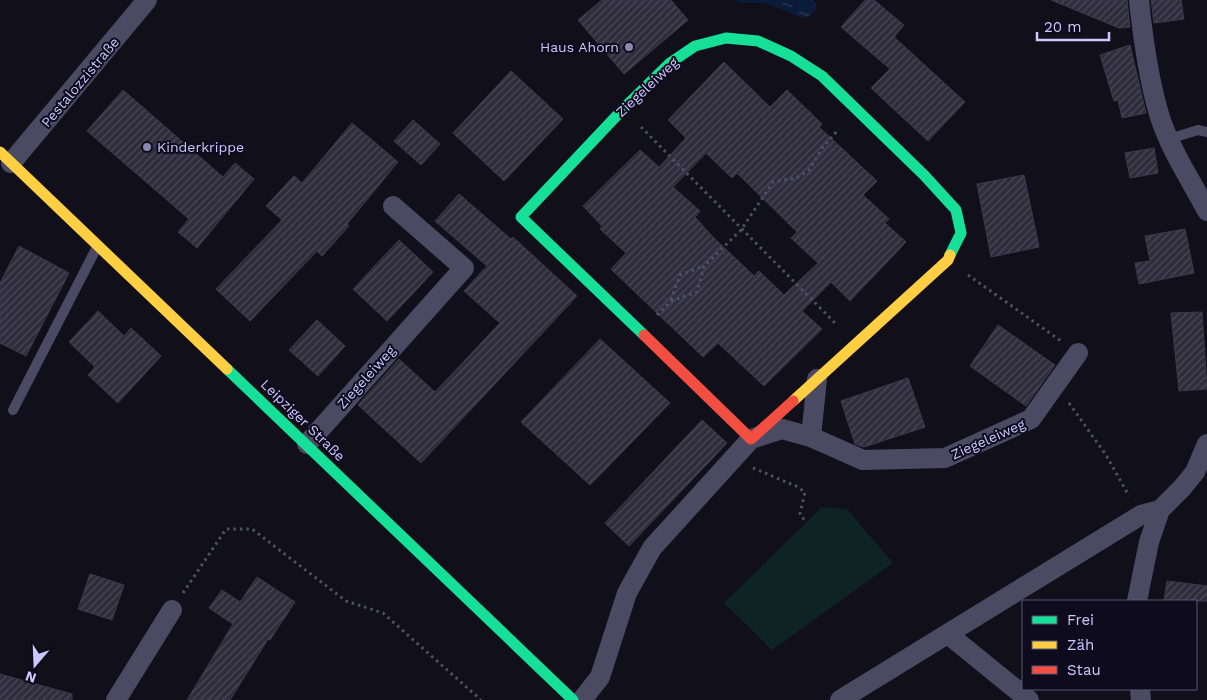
<svg xmlns="http://www.w3.org/2000/svg" width="1207" height="700" font-family="'Work Sans',sans-serif">
<style>
.green{fill:#0e2324}
.water{fill:url(#water-ripples)}
.building{fill:url(#building-hatch);stroke:#3c394e;fill-rule:evenodd}
.lines{fill:none;stroke-linecap:round;stroke-linejoin:round}
.path{stroke:#475663;stroke-width:3;stroke-dasharray:2.5 4;stroke-linecap:butt}
.lane{stroke:#4b4a62;stroke-width:10}
.street{stroke:#4b4a62;stroke-width:20}
.fast{stroke:#16e098;stroke-width:11}
.slow{stroke:#ffcf43;stroke-width:11}
.jam{stroke:#f24e42;stroke-width:11}
.poi-dot{fill:#8c87ae;stroke:#0e0b1d;stroke-width:2}
.labels{text-anchor:middle;dominant-baseline:central;stroke-width:4;stroke-linejoin:round;paint-order:stroke}
.poi-label{font-size:14px;fill:#cec7ff;stroke:#0e0b1d;text-anchor:end}
.street-label{font-size:14px;fill:#cec7ff;stroke:#0e0b1d}
</style>
<defs>
<pattern id="water-ripples" width="26" height="14" patternUnits="userSpaceOnUse" patternTransform="scale(1.25)"><rect width="26" height="14" fill="#0b1b3a"/><path d="M2 4q2-2 4 0t4 0M15 11q2-2 4 0t4 0" fill="none" stroke="#2d3b58"/></pattern>
<pattern id="building-hatch" width="6" height="6" patternUnits="userSpaceOnUse" patternTransform="scale(1.25)"><rect width="6" height="6" fill="#2f2c3c"/><path d="M-1 1l2-2M0 6l6-6M5 7l2-2" fill="none" stroke="#4c4959"/></pattern>
</defs>
<rect width="100%" height="100%" fill="#110f19"/>
<path class="green" d="M 822,507 L 847,509 L 893,563 L 772,650 L 724,603 Z"/>
<path class="water" d="M 736,0 L 814,0 L 817,8 L 810,16 L 802,18 L 766,3 L 740,3 Z"/>
<path class="building" d="M 602,0 L 671,0 L 688,20 L 624,74 L 578,20 Z
M 865,0 L 874,0 L 904,25 L 894,37 L 965,102 L 928,141 L 871,88 L 890,69 L 841,27 Z
M 1051,0 L 1127,0 L 1130,27 L 1119,28 Z
M 1151,0 L 1181,0 L 1184,19 L 1154,23 Z
M 1130,45 L 1146,113 L 1122,118 L 1118,100 L 1114,101 L 1100,55 Z
M 724,62 L 770,107 L 787,90 L 822,124 L 819,127 L 877,181 L 863,195 L 889,219 L 885,223 L 906,242 L 850,301 L 831,282 L 802,311 L 822,329 L 764,386 L 718,343 L 703,357 L 611,269 L 626,253 L 600,229 L 602,226 L 583,206 L 640,150 L 659,167 L 686,138 L 668,120 ZM 706,153 L 732,178 L 737,173 L 797,232 L 791,238 L 818,263 L 784,295 L 759,271 L 754,276 L 712,236 L 695,217 L 700,211 L 673,187 Z
M 511,71 L 563,119 L 504,181 L 453,133 Z
M 123,90 L 223,177 L 235,163 L 254,179 L 197,248 L 178,232 L 189,219 L 87,131 Z
M 413,120 L 440,144 L 421,165 L 394,141 Z
M 352,123 L 398,162 L 347,224 L 349,226 L 322,256 L 317,251 L 250,321 L 216,289 L 282,220 L 266,206 L 294,176 L 302,183 Z
M 1154,148 L 1158,173 L 1130,178 L 1125,153 Z
M 1024,175 L 1039,247 L 991,257 L 977,184 Z
M 459,194 L 511,239 L 513,237 L 577,296 L 421,463 L 358,405 L 399,359 L 435,392 L 500,323 L 464,291 L 487,266 L 435,221 Z
M 1185,229 L 1194,273 L 1139,284 L 1135,263 L 1150,261 L 1145,236 Z
M 399,240 L 433,272 L 387,321 L 353,289 Z
M 19,246 L 69,273 L 26,356 L 0,343 L 0,283 Z
M 98,311 L 124,336 L 131,328 L 161,356 L 118,403 L 88,375 L 95,367 L 69,342 Z
M 1202,312 L 1207,389 L 1179,391 L 1171,313 Z
M 317,320 L 345,346 L 318,376 L 289,350 Z
M 998,325 L 1055,365 L 1026,406 L 970,366 Z
M 600,339 L 670,403 L 590,485 L 521,422 Z
M 908,378 L 925,427 L 864,447 L 855,444 L 841,401 Z
M 702,420 L 727,443 L 629,546 L 605,523 Z
M 90,574 L 124,585 L 112,620 L 78,609 Z
M 257,577 L 295,602 L 270,640 L 268,639 L 230,700 L 187,700 L 233,624 L 209,608 L 222,590 L 240,602 Z
M 1167,581 L 1207,586 L 1207,601 L 1164,601 Z
M 0,674 L 72,694 L 72,700 L 0,700 Z"/>
<g class="lines">
<path class="path" d="M 641,127 L 837,325
M 968,275 L 1061,341
M 671,300 L 680,275 L 704,266
M 657,315 L 671,301 L 697,292 L 704,266 L 741,230 L 773,182 L 796,178 L 809,170 L 823,147 L 839,129
M 1069,403 L 1106,455 L 1129,496
M 753,468 L 796,486 L 805,492 L 800,514 L 806,522
M 183,593 L 226,529 L 252,529 L 346,601 L 383,613 L 481,700"/>
<path class="lane" d="M 1169,139 L 1198,130 L 1207,132
M 13,410 L 97,247"/>
<path class="street" d="M 1139,0 C 1143,39 1148,77 1159,114 C 1169,148 1191,180 1207,211
M 11,163 L 147,0
M 811,437 L 817,379
M 307,444 L 464,268 L 393,206
M 1137,601 L 1149,542 L 1160,510
M 949,635 L 1029,700
M 1140,689 L 1141,700
M 116,700 L 172,610
M 582,700 L 600,677 L 627,593 L 652,548 L 751,439 L 782,429 L 811,437 L 863,460 L 945,458 L 1031,419 L 1078,353
M 840,700 L 1141,515 L 1160,510 L 1182,488 L 1195,472 L 1207,444"/>
<path class="fast" d="M 726,38 L 758,41 L 791,56 L 822,76 L 924,175 L 956,210 L 961,233 L 950,255
M 644,335 L 521,217 L 623,109 L 670,63 L 695,46 L 726,38
M 227,369 L 573,700"/>
<path class="slow" d="M 0,152 L 227,369
M 793,401 L 948,260 L 950,255"/>
<path class="jam" d="M 644,335 L 751,439 L 793,401"/>
</g>
<g class="poi-dot">
<circle cx="629" cy="47" r="5"/>
<circle cx="147" cy="147" r="5"/>
</g>
<g class="labels">
<g class="poi-label">
<text x="619" y="47">Haus Ahorn</text>
<text x="157" y="147" text-anchor="start">Kinderkrippe</text>
</g>
<g class="street-label">
<text transform="translate(80 82) rotate(-50)">Pestalozzistraße</text>
<text transform="translate(647 87) rotate(-43)">Ziegeleiweg</text>
<text transform="translate(366 377) rotate(-48)">Ziegeleiweg</text>
<text transform="translate(303 420) rotate(44)">Leipziger Straße</text>
<text transform="translate(988 439) rotate(-24)">Ziegeleiweg</text>
</g>
</g>
<rect x="1022" y="600" width="175" height="90" fill="#0e0b1d" stroke="#5b5677"/>
<rect x="1032" y="616" width="25" height="8" fill="#16e098" stroke="#5b5677"/>
<text x="1067" y="625" font-size="15" fill="#cec7ff">Frei</text>
<rect x="1032" y="641" width="25" height="8" fill="#ffcf43" stroke="#5b5677"/>
<text x="1067" y="650" font-size="15" fill="#cec7ff">Zäh</text>
<rect x="1032" y="666" width="25" height="8" fill="#f24e42" stroke="#5b5677"/>
<text x="1067" y="675" font-size="15" fill="#cec7ff">Stau</text>
<g transform="translate(35 665) rotate(199)" stroke="#0e0b1d" stroke-width="4" paint-order="stroke">
<path d="M0-4L9 19L0 12L-9 19Z" fill="#cec7ff"/>
<text y="-8" font-size="14" font-weight="bold" text-anchor="middle" fill="#cec7ff">N</text>
</g>
<path d="M1037 32v8h72v-8" fill="none" stroke="#cec7ff" stroke-width="2.5"/>
<text x="1044" y="32" font-size="15" fill="#cec7ff" stroke="#0e0b1d" stroke-width="4" paint-order="stroke">20 m</text>
</svg>
